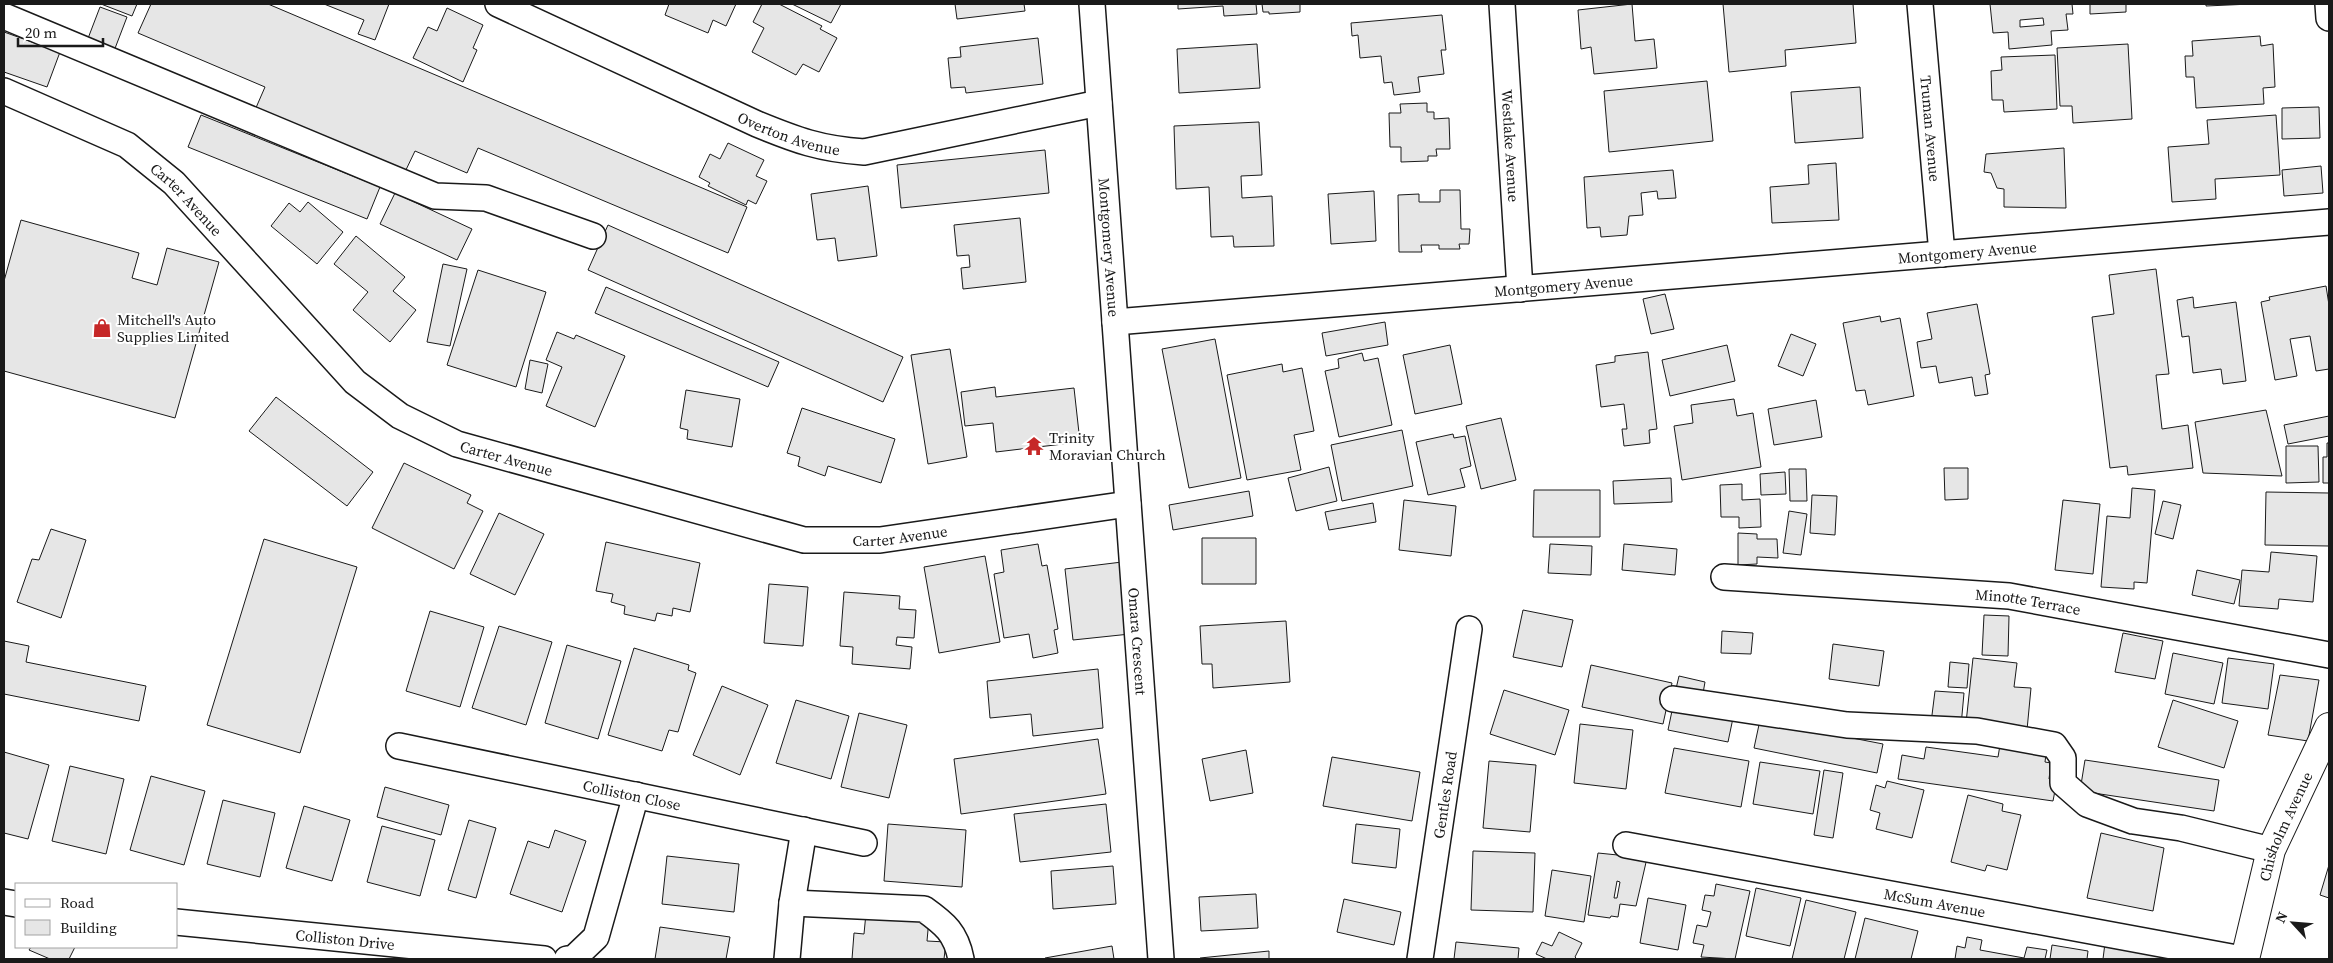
<svg xmlns="http://www.w3.org/2000/svg" width="2333" height="963" font-family="'Source Serif 4',serif">
<style>
.building{fill:#e6e6e6;stroke:#1a1a1a;fill-rule:evenodd}
.lines{fill:none;stroke-linecap:round;stroke-linejoin:round}
.street-casing{stroke:#1a1a1a;stroke-width:28}
.secondary-casing{stroke:#1a1a1a;stroke-width:30}
.street{stroke:#fff;stroke-width:25}
.secondary{stroke:#fff;stroke-width:28}
.labels{text-anchor:middle;dominant-baseline:central;stroke-width:4;stroke-linejoin:round;paint-order:stroke}
.street-label{font-size:15px;fill:#1a1a1a;stroke:#fff}
.poi-label{font-size:15px;fill:#1a1a1a;stroke:#fff;text-anchor:start}
</style>
<rect width="100%" height="100%" fill="#fff"/>
<path class="building" d="M 101,4 L 137,4 L 132,16 Z
M 151,4 L 268,4 L 747,207 L 728,253 L 478,148 L 467,173 L 415,151 L 404,174 L 255,110 L 265,87 L 138,33 Z
M 324,4 L 389,4 L 375,40 L 358,34 L 364,20 Z
M 669,4 L 736,4 L 726,26 L 713,20 L 708,33 L 665,15 Z
M 762,4 L 779,4 L 822,26 L 820,29 L 837,38 L 819,72 L 803,64 L 796,75 L 752,52 L 764,28 L 753,22 Z
M 792,4 L 841,4 L 831,23 Z
M 955,4 L 1024,4 L 1025,11 L 957,19 Z
M 1178,4 L 1256,4 L 1257,14 L 1224,16 L 1223,6 L 1178,9 Z
M 1262,4 L 1300,4 L 1300,12 L 1269,14 L 1269,12 L 1263,12 Z
M 1632,4 L 1635,41 L 1654,39 L 1657,68 L 1594,74 L 1591,47 L 1581,49 L 1578,10 Z
M 1723,4 L 1853,4 L 1856,43 L 1785,50 L 1786,66 L 1729,72 Z
M 1990,4 L 2072,4 L 2073,14 L 2066,14 L 2068,30 L 2051,31 L 2052,45 L 2009,49 L 2008,32 L 1993,33 ZM 2043,18 L 2044,25 L 2020,27 L 2020,20 Z
M 2090,4 L 2126,4 L 2126,12 L 2090,14 Z
M 2206,4 L 2251,4 L 2206,6 Z
M 100,7 L 127,17 L 114,51 L 87,41 Z
M 447,8 L 483,25 L 473,48 L 477,50 L 463,82 L 413,58 L 428,27 L 437,31 Z
M 1442,15 L 1446,50 L 1441,50 L 1444,74 L 1418,77 L 1420,92 L 1394,95 L 1392,82 L 1384,83 L 1381,56 L 1360,58 L 1358,35 L 1352,36 L 1351,23 Z
M 4,32 L 60,52 L 47,87 L 4,72 Z
M 2260,36 L 2261,46 L 2273,44 L 2275,87 L 2263,88 L 2264,104 L 2196,108 L 2194,77 L 2186,77 L 2185,56 L 2193,56 L 2192,41 Z
M 1038,38 L 1043,84 L 966,93 L 965,87 L 951,88 L 948,58 L 961,57 L 960,47 Z
M 1257,44 L 1260,88 L 1179,93 L 1177,49 Z
M 2128,44 L 2132,119 L 2073,123 L 2072,106 L 2060,106 L 2057,48 Z
M 2055,55 L 2057,109 L 2004,112 L 2003,100 L 1992,100 L 1991,71 L 2002,70 L 2001,57 Z
M 1707,81 L 1713,141 L 1609,152 L 1604,91 Z
M 1860,87 L 1863,138 L 1795,143 L 1791,92 Z
M 1427,103 L 1427,112 L 1434,112 L 1434,119 L 1449,118 L 1450,149 L 1436,149 L 1437,156 L 1428,156 L 1428,161 L 1401,162 L 1401,147 L 1390,147 L 1389,113 L 1401,113 L 1400,104 Z
M 2319,107 L 2320,138 L 2282,139 L 2282,108 Z
M 201,115 L 380,187 L 367,219 L 188,147 Z
M 2276,115 L 2280,175 L 2215,179 L 2216,199 L 2172,202 L 2168,147 L 2209,144 L 2207,120 Z
M 1259,122 L 1262,175 L 1241,176 L 1242,198 L 1272,196 L 1274,246 L 1234,247 L 1233,236 L 1211,237 L 1209,187 L 1176,189 L 1174,126 Z
M 728,143 L 764,160 L 756,176 L 767,181 L 756,204 L 748,200 L 746,205 L 708,186 L 710,183 L 699,177 L 710,154 L 720,159 Z
M 2064,148 L 2066,208 L 2004,207 L 2004,189 L 1997,188 L 1991,173 L 1984,172 L 1986,154 Z
M 1045,150 L 1049,193 L 901,208 L 897,165 Z
M 1836,163 L 1839,220 L 1772,223 L 1770,187 L 1809,184 L 1808,165 Z
M 2321,166 L 2323,193 L 2284,196 L 2282,170 Z
M 1673,170 L 1676,198 L 1658,199 L 1657,191 L 1641,193 L 1643,215 L 1629,216 L 1627,235 L 1601,237 L 1600,227 L 1587,228 L 1584,177 Z
M 868,186 L 877,256 L 838,261 L 835,238 L 817,240 L 811,194 Z
M 1440,190 L 1460,190 L 1461,229 L 1470,229 L 1469,244 L 1459,244 L 1460,249 L 1439,249 L 1439,245 L 1421,245 L 1422,252 L 1399,252 L 1398,195 L 1419,194 L 1419,202 L 1440,202 Z
M 1374,191 L 1376,241 L 1331,244 L 1328,194 Z
M 395,193 L 472,229 L 457,260 L 380,224 Z
M 308,202 L 343,232 L 317,264 L 271,226 L 289,203 L 300,212 Z
M 1020,218 L 1026,282 L 963,289 L 961,268 L 970,267 L 969,255 L 957,256 L 954,225 Z
M 21,220 L 139,253 L 132,278 L 157,285 L 167,248 L 219,262 L 175,418 L 4,371 L 4,281 Z
M 608,225 L 903,357 L 883,402 L 588,270 Z
M 356,236 L 405,277 L 393,291 L 416,310 L 390,342 L 353,310 L 368,292 L 334,264 Z
M 443,264 L 467,269 L 450,346 L 427,342 Z
M 2156,269 L 2169,374 L 2156,375 L 2162,429 L 2188,425 L 2193,468 L 2128,475 L 2127,466 L 2110,468 L 2092,317 L 2114,314 L 2109,275 Z
M 478,270 L 546,292 L 516,387 L 447,365 Z
M 2326,286 L 2329,305 L 2329,369 L 2316,371 L 2310,336 L 2290,339 L 2297,376 L 2275,380 L 2261,302 L 2270,300 L 2269,297 Z
M 606,287 L 779,362 L 768,387 L 595,313 Z
M 1665,294 L 1674,329 L 1651,334 L 1643,299 Z
M 2193,297 L 2194,308 L 2236,302 L 2246,381 L 2223,384 L 2221,369 L 2193,373 L 2189,336 L 2182,337 L 2177,300 Z
M 1977,304 L 1990,374 L 1985,375 L 1988,394 L 1975,396 L 1972,377 L 1939,383 L 1936,366 L 1921,368 L 1917,342 L 1932,339 L 1927,313 Z
M 1880,316 L 1881,322 L 1900,318 L 1914,396 L 1868,405 L 1865,390 L 1856,391 L 1843,323 Z
M 1385,322 L 1388,345 L 1326,356 L 1322,333 Z
M 557,332 L 574,339 L 576,335 L 625,356 L 595,427 L 546,406 L 562,367 L 546,360 Z
M 1791,334 L 1816,344 L 1803,376 L 1778,366 Z
M 1215,339 L 1241,478 L 1189,488 L 1162,349 Z
M 1450,345 L 1462,404 L 1415,414 L 1403,355 Z
M 1727,345 L 1735,381 L 1670,396 L 1662,360 Z
M 950,349 L 967,457 L 928,464 L 911,355 Z
M 1648,352 L 1657,429 L 1649,430 L 1650,443 L 1624,446 L 1622,429 L 1627,429 L 1624,404 L 1601,407 L 1596,365 L 1615,362 L 1615,356 Z
M 1362,353 L 1364,361 L 1378,358 L 1392,425 L 1339,437 L 1325,371 L 1339,368 L 1338,359 Z
M 530,360 L 548,364 L 542,393 L 525,389 Z
M 1282,364 L 1283,372 L 1302,368 L 1314,431 L 1294,435 L 1301,470 L 1247,480 L 1227,375 Z
M 995,387 L 996,397 L 1074,388 L 1080,442 L 996,452 L 993,423 L 965,426 L 961,392 Z
M 686,390 L 740,399 L 732,447 L 687,439 L 688,430 L 680,428 Z
M 276,397 L 373,472 L 347,506 L 249,431 Z
M 1734,399 L 1737,416 L 1753,413 L 1761,467 L 1682,480 L 1674,426 L 1693,423 L 1691,405 Z
M 1816,400 L 1822,437 L 1774,445 L 1768,409 Z
M 802,408 L 895,439 L 881,483 L 828,466 L 825,476 L 798,466 L 800,457 L 787,453 Z
M 2266,410 L 2282,476 L 2203,473 L 2195,422 Z
M 2329,416 L 2329,436 L 2288,444 L 2284,425 Z
M 1501,418 L 1516,480 L 1481,489 L 1466,426 Z
M 1402,430 L 1413,486 L 1342,501 L 1331,445 Z
M 1453,434 L 1454,438 L 1465,436 L 1471,466 L 1460,469 L 1465,487 L 1428,495 L 1416,442 Z
M 2327,443 L 2329,443 L 2329,483 L 2323,483 L 2323,457 L 2327,457 Z
M 2286,446 L 2318,446 L 2319,482 L 2286,483 Z
M 404,463 L 471,495 L 467,503 L 483,511 L 454,569 L 372,528 Z
M 1329,467 L 1337,501 L 1296,511 L 1288,478 Z
M 1944,468 L 1968,468 L 1968,499 L 1945,500 Z
M 1789,469 L 1806,469 L 1807,501 L 1790,501 Z
M 1785,472 L 1786,494 L 1761,495 L 1760,474 Z
M 1671,478 L 1672,502 L 1614,504 L 1613,481 Z
M 1742,484 L 1742,500 L 1760,499 L 1761,527 L 1739,528 L 1739,517 L 1721,517 L 1720,485 Z
M 2132,488 L 2155,490 L 2147,583 L 2134,582 L 2134,589 L 2101,587 L 2107,516 L 2130,518 Z
M 1534,490 L 1600,490 L 1600,537 L 1533,537 Z
M 1249,491 L 1253,516 L 1173,530 L 1169,505 Z
M 2266,492 L 2329,493 L 2329,546 L 2265,545 Z
M 1812,495 L 1837,496 L 1835,535 L 1810,533 Z
M 1404,500 L 1456,506 L 1451,556 L 1399,550 Z
M 2063,500 L 2100,504 L 2093,574 L 2055,570 Z
M 2163,501 L 2181,505 L 2173,539 L 2155,534 Z
M 1373,503 L 1376,522 L 1329,530 L 1325,512 Z
M 1789,511 L 1807,514 L 1801,555 L 1783,553 Z
M 499,513 L 544,534 L 515,595 L 470,574 Z
M 51,529 L 86,540 L 61,618 L 17,602 L 32,559 L 39,560 Z
M 1738,533 L 1757,534 L 1757,539 L 1777,539 L 1778,558 L 1757,557 L 1757,564 L 1738,565 Z
M 1202,538 L 1256,538 L 1256,584 L 1202,584 Z
M 264,539 L 357,567 L 300,753 L 207,725 Z
M 606,542 L 700,563 L 690,612 L 673,608 L 672,616 L 657,613 L 655,621 L 624,614 L 625,606 L 611,602 L 613,594 L 596,591 Z
M 1038,544 L 1042,566 L 1047,565 L 1058,629 L 1054,630 L 1058,653 L 1033,658 L 1029,634 L 1004,638 L 994,574 L 1004,572 L 1001,550 Z
M 1550,544 L 1592,546 L 1591,575 L 1548,573 Z
M 1624,544 L 1677,549 L 1675,575 L 1622,570 Z
M 2271,552 L 2317,556 L 2313,602 L 2279,599 L 2278,609 L 2239,606 L 2242,570 L 2269,572 Z
M 985,556 L 1000,642 L 939,653 L 924,567 Z
M 1122,562 L 1130,634 L 1073,640 L 1065,569 Z
M 2197,570 L 2240,580 L 2234,604 L 2192,595 Z
M 769,584 L 808,587 L 803,646 L 764,643 Z
M 844,592 L 900,596 L 899,609 L 916,610 L 914,638 L 897,637 L 896,645 L 912,647 L 910,669 L 852,664 L 853,647 L 840,646 Z
M 1523,610 L 1573,620 L 1562,667 L 1513,657 Z
M 430,611 L 484,627 L 460,707 L 406,691 Z
M 1984,615 L 2009,616 L 2008,656 L 1982,655 Z
M 1286,621 L 1290,682 L 1213,688 L 1212,664 L 1202,664 L 1200,626 Z
M 499,626 L 552,642 L 526,725 L 472,708 Z
M 1722,631 L 1753,633 L 1751,654 L 1721,653 Z
M 2123,633 L 2163,641 L 2155,679 L 2115,672 Z
M 4,641 L 29,646 L 26,662 L 146,686 L 139,721 L 4,694 Z
M 1833,644 L 1884,651 L 1879,686 L 1829,679 Z
M 567,645 L 621,661 L 598,739 L 545,723 Z
M 634,648 L 689,665 L 688,670 L 696,673 L 678,732 L 669,730 L 662,751 L 608,735 Z
M 2173,653 L 2223,663 L 2214,704 L 2165,694 Z
M 1973,658 L 2017,663 L 2014,687 L 2031,688 L 2027,730 L 1966,723 Z
M 2228,658 L 2274,664 L 2268,709 L 2222,703 Z
M 1950,662 L 1969,664 L 1967,688 L 1948,687 Z
M 1591,665 L 1672,683 L 1663,724 L 1582,707 Z
M 1098,669 L 1103,728 L 1033,736 L 1031,714 L 990,718 L 987,681 Z
M 2280,675 L 2319,680 L 2308,741 L 2268,735 Z
M 1679,676 L 1705,682 L 1702,699 L 1675,693 Z
M 722,686 L 768,705 L 740,775 L 693,755 Z
M 1504,690 L 1569,710 L 1555,755 L 1490,734 Z
M 1935,691 L 1964,693 L 1961,726 L 1931,723 Z
M 796,700 L 849,716 L 831,779 L 776,763 Z
M 2173,700 L 2238,721 L 2224,768 L 2158,747 Z
M 1673,706 L 1733,718 L 1728,742 L 1668,730 Z
M 859,713 L 907,725 L 889,798 L 841,787 Z
M 1760,720 L 1883,744 L 1877,773 L 1754,748 Z
M 1580,724 L 1633,730 L 1626,789 L 1574,783 Z
M 1098,739 L 1106,794 L 961,814 L 954,759 Z
M 2001,739 L 2047,746 L 2045,762 L 2051,763 L 2049,779 L 2057,780 L 2053,801 L 1898,779 L 1902,755 L 1924,759 L 1926,747 L 1998,757 Z
M 1674,748 L 1749,761 L 1741,807 L 1665,793 Z
M 1246,750 L 1253,793 L 1210,801 L 1202,759 Z
M 4,752 L 49,765 L 28,839 L 4,833 Z
M 1332,757 L 1420,772 L 1412,821 L 1323,806 Z
M 2085,760 L 2219,780 L 2214,811 L 2080,791 Z
M 1489,761 L 1536,765 L 1530,832 L 1483,828 Z
M 1760,762 L 1820,771 L 1813,814 L 1753,804 Z
M 70,766 L 124,779 L 106,854 L 52,841 Z
M 1824,770 L 1843,773 L 1833,838 L 1814,835 Z
M 151,776 L 205,791 L 184,865 L 130,850 Z
M 1887,781 L 1924,790 L 1912,838 L 1876,829 L 1880,813 L 1870,810 L 1876,785 L 1885,788 Z
M 385,787 L 449,805 L 441,835 L 377,817 Z
M 1968,795 L 2003,804 L 2002,811 L 2021,815 L 2007,870 L 1987,865 L 1985,871 L 1951,862 Z
M 223,800 L 275,813 L 260,877 L 207,864 Z
M 1106,804 L 1111,852 L 1020,862 L 1014,814 Z
M 304,806 L 350,820 L 332,881 L 286,868 Z
M 469,820 L 496,828 L 476,898 L 448,890 Z
M 888,824 L 966,830 L 962,887 L 884,881 Z
M 1356,824 L 1400,829 L 1396,868 L 1352,863 Z
M 382,826 L 435,840 L 420,896 L 367,882 Z
M 555,830 L 586,841 L 562,912 L 510,894 L 528,841 L 549,848 Z
M 2101,833 L 2164,848 L 2153,911 L 2087,898 Z
M 1473,851 L 1535,853 L 1533,912 L 1471,910 Z
M 1598,853 L 1647,858 L 1636,906 L 1620,904 L 1618,917 L 1611,916 L 1610,918 L 1588,915 ZM 1617,881 L 1620,882 L 1617,898 L 1614,898 Z
M 667,856 L 739,864 L 734,912 L 662,904 Z
M 2329,865 L 2329,898 L 2320,895 Z
M 1113,866 L 1116,904 L 1053,909 L 1051,871 Z
M 1552,870 L 1591,876 L 1584,922 L 1545,916 Z
M 1716,884 L 1750,891 L 1735,959 L 1701,957 L 1704,945 L 1693,943 L 1697,925 L 1707,927 L 1711,912 L 1702,910 L 1705,895 L 1714,896 Z
M 1756,888 L 1801,898 L 1790,946 L 1746,936 Z
M 1256,894 L 1258,928 L 1201,931 L 1199,897 Z
M 1648,898 L 1686,905 L 1678,950 L 1640,943 Z
M 1344,899 L 1401,912 L 1394,945 L 1337,932 Z
M 1806,900 L 1856,912 L 1844,959 L 1792,959 Z
M 866,913 L 929,919 L 927,941 L 946,942 L 944,959 L 852,959 L 854,933 L 864,934 Z
M 1865,918 L 1918,931 L 1911,959 L 1855,959 Z
M 660,927 L 730,937 L 726,959 L 655,959 Z
M 1559,932 L 1582,943 L 1575,957 L 1577,959 L 1547,959 L 1536,954 L 1542,942 L 1552,946 Z
M 1967,937 L 1982,940 L 1980,950 L 2024,958 L 2027,947 L 2047,950 L 2045,959 L 1955,959 L 1957,946 L 1965,948 Z
M 1456,942 L 1519,948 L 1518,959 L 1454,959 Z
M 2105,943 L 2173,953 L 2172,959 L 2103,959 Z
M 2052,945 L 2088,951 L 2087,959 L 2050,959 Z
M 1112,946 L 1114,959 L 1045,959 L 1045,958 Z
M 31,947 L 75,947 L 69,959 L 50,959 L 29,950 Z
M 1269,951 L 1269,959 L 1200,959 L 1200,958 Z"/>
<g class="lines">
<g class="street-casing">
<g id="street">
<path id="s1" d="M 498,4 L 757,124 C 796,140 820,149 864,152 L 1099,103"/>
<path id="s2" d="M 1092,4 L 1161,959"/>
<path id="s3" d="M 1502,4 L 1520,289"/>
<path id="s4" d="M 1920,4 L 1942,254"/>
<path d="M 2328,4 L 2329,18"/>
<path d="M 4,16 L 435,196 L 486,198 L 593,236"/>
<path id="s5" d="M 4,91 L 127,145 L 174,183 L 355,382 L 400,416 L 457,444 L 804,540 L 880,540 L 1128,504"/>
<path id="s6" d="M 1115,322 L 2329,222"/>
<path id="s7" d="M 1724,577 L 2009,596 L 2329,655"/>
<path d="M 1673,699 L 1847,725 L 1977,731 L 2054,745 L 2063,758 L 2063,783 L 2087,804 L 2133,821 L 2181,828 L 2271,850"/>
<path id="s8" d="M 399,746 L 864,843"/>
<path id="s9" d="M 1626,845 L 2242,959"/>
<path d="M 4,902 L 16,904"/>
<path d="M 792,903 L 924,909 C 945,924 956,933 961,959"/>
<path id="s10" d="M 176,922 L 544,959"/>
<path d="M 567,959 L 574,958 L 596,937 L 636,795"/>
<path d="M 787,959 L 792,903 L 804,830"/>
<path id="s11" d="M 1420,959 L 1469,629"/>
</g>
</g>
<g class="secondary-casing">
<g id="secondary">
<path id="s12" d="M 2245,959 L 2271,850 L 2329,727"/>
</g>
</g>
<use href="#street" class="street"/>
<use href="#secondary" class="secondary"/>
</g>
<defs>
<g id="shop-bare" transform="scale(1.5)"><path d="M-5-2.5h2.3a2.7 3.5 0 0 1 5.4 0H5L5.5 6h-11ZM-1.5-2.5h3a1.5 2.3 0 0 0-3 0Z" fill="#c62828" stroke="#fff" stroke-width="2.5" paint-order="stroke"/></g>
<g id="temple-bare" transform="scale(1.5)"><path d="M0-6L5-2H3V0L6.5 2.5H4V6H1.5V3h-3V6H-4V2.5H-6.5L-3 0V-2H-5Z" fill="#c62828" stroke="#fff" stroke-width="2.5" paint-order="stroke"/></g>
</defs>
<g fill-rule="evenodd">
<use href="#shop-bare" x="102" y="328"/>
<use href="#temple-bare" x="1034" y="446"/>
</g>
<g class="labels">
<g class="street-label">
<text stroke="none"><textPath href="#s4" startOffset="125">Truman Avenue</textPath></text>
<text stroke="none"><textPath href="#s1" startOffset="319">Overton Avenue</textPath></text>
<text stroke="none"><textPath href="#s3" startOffset="142">Westlake Avenue</textPath></text>
<text stroke="none"><textPath href="#s5" startOffset="215">Carter Avenue</textPath></text>
<text stroke="none"><textPath href="#s2" startOffset="244">Montgomery Avenue</textPath></text>
<text stroke="none"><textPath href="#s6" startOffset="855">Montgomery Avenue</textPath></text>
<text stroke="none"><textPath href="#s6" startOffset="450">Montgomery Avenue</textPath></text>
<text stroke="none"><textPath href="#s5" startOffset="635">Carter Avenue</textPath></text>
<text stroke="none"><textPath href="#s5" startOffset="1040">Carter Avenue</textPath></text>
<text stroke="none"><textPath href="#s7" startOffset="305">Minotte Terrace</textPath></text>
<text stroke="none"><textPath href="#s2" startOffset="639">Omara Crescent</textPath></text>
<text stroke="none"><textPath href="#s8" startOffset="238">Colliston Close</textPath></text>
<text stroke="none"><textPath href="#s11" startOffset="166">Gentles Road</textPath></text>
<text stroke="none"><textPath href="#s12" startOffset="139">Chisholm Avenue</textPath></text>
<text stroke="none"><textPath href="#s9" startOffset="314">McSum Avenue</textPath></text>
<text stroke="none"><textPath href="#s10" startOffset="170">Colliston Drive</textPath></text>
</g>
<g class="poi-label">
<text x="117" y="319">Mitchell's Auto<tspan x="117" dy="17">Supplies Limited</tspan></text>
<text x="1049" y="437">Trinity<tspan x="1049" dy="17">Moravian Church</tspan></text>
</g>
</g>
<rect width="2333" height="963" fill="none" stroke="#1a1a1a" stroke-width="10"/>
<rect x="15" y="883" width="162" height="65" fill="#ffffff" stroke="#a3a3a3"/>
<rect x="25" y="899" width="25" height="8" fill="#ffffff" stroke="#a3a3a3"/>
<text x="60" y="908" font-size="15" fill="#1a1a1a">Road</text>
<rect x="25" y="920" width="25" height="15" fill="#e6e6e6" stroke="#a3a3a3"/>
<text x="60" y="933" font-size="15" fill="#1a1a1a">Building</text>
<g transform="translate(2293 923) rotate(296)" stroke="#ffffff" stroke-width="4" paint-order="stroke">
<path d="M0-4L9 19L0 12L-9 19Z" fill="#1a1a1a"/>
<text y="-8" font-size="14" font-weight="bold" text-anchor="middle" fill="#1a1a1a">N</text>
</g>
<path d="M18 38v8h85v-8" fill="none" stroke="#1a1a1a" stroke-width="2.5"/>
<text x="25" y="38" font-size="15" fill="#1a1a1a" stroke="#ffffff" stroke-width="4" paint-order="stroke">20 m</text>
</svg>
